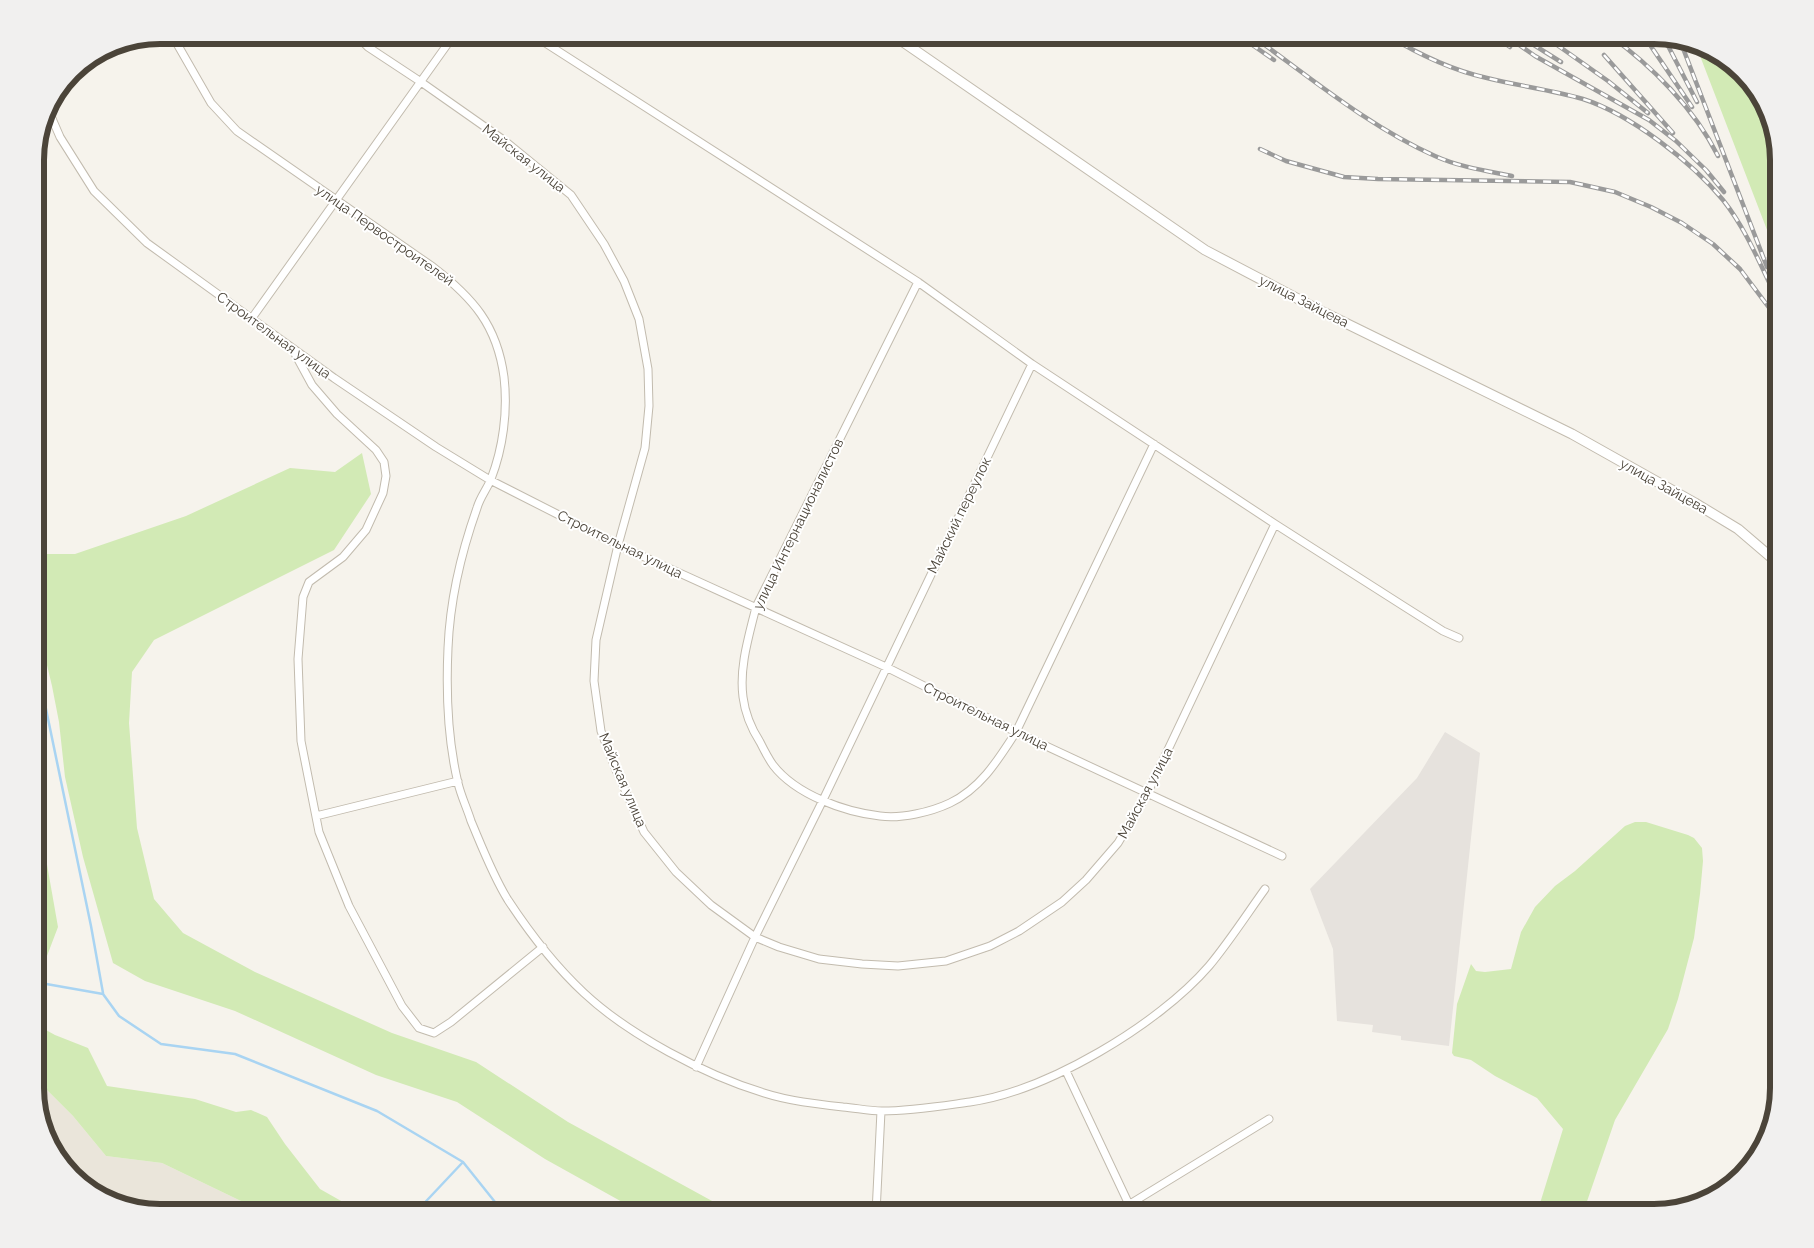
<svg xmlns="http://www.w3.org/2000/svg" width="1814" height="1248" font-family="Raleway,sans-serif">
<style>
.residential{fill:#eae5da}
.industrial{fill:#e6e2dd}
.green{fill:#d2eab5}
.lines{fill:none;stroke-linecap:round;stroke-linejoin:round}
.stream{stroke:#a9d4f2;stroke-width:2.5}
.minor-casing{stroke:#c2bbae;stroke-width:9}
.tertiary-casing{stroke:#c2bbae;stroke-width:11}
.minor{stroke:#fff;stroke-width:7}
.tertiary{stroke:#fff;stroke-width:9}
.rail-casing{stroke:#9a9a9a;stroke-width:4.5}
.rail{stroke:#fff;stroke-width:2.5;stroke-dasharray:8;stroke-linecap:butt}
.labels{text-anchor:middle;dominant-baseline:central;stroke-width:4;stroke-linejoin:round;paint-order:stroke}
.street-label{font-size:14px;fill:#4b4439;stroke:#fff}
.rim{fill:none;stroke:#4b4439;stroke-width:6}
</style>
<rect width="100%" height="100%" fill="#f6f3ec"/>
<path class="residential" d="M 35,1078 L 73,1116 L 106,1156 L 162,1163 L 266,1213 L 160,1213 L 90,1192 L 52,1150 L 35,1096 Z"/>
<path class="industrial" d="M 1445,732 L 1480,753 L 1449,1046 L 1401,1040 L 1401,1036 L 1372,1032 L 1373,1025 L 1337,1021 L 1333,949 L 1310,889 L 1417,778 Z"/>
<path class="green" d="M 1697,48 L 1724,56 L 1753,88 L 1758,101 L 1767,116 L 1779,160 L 1779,261 Z
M 362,453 L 371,494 L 334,550 L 154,640 L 132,672 L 129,723 L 137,828 L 154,899 L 183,933 L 255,972 L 392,1033 L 476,1062 L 568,1122 L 734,1213 L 642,1213 L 545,1159 L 457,1102 L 376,1075 L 235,1011 L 145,981 L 113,963 L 83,857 L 65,777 L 59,722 L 52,686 L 41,640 L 35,633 L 35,530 L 46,554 L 75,554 L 186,516 L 290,468 L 335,472 Z
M 35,815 L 42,836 L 58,927 L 39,977 L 37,999 L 35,1003 Z
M 1635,822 L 1646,822 L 1688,835 L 1694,838 L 1702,848 L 1703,861 L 1700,894 L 1694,938 L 1678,999 L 1668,1029 L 1615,1120 L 1583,1213 L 1537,1213 L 1563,1129 L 1537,1098 L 1495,1076 L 1471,1060 L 1454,1056 L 1452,1053 L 1457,1004 L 1471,964 L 1476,971 L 1485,972 L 1511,969 L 1521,932 L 1535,907 L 1555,886 L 1575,871 L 1625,826 Z
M 35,1024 L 55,1035 L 88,1048 L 107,1086 L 195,1099 L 236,1112 L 251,1110 L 267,1117 L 285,1144 L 320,1189 L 350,1206 L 353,1213 L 266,1213 L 162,1163 L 106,1156 L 73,1116 L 35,1078 Z"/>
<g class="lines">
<path class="stream" d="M 35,656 L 91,926 L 103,993
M 35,982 L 103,994 L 119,1016 L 161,1044 L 235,1054 L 377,1111 L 463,1162 L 499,1207 L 509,1213
M 415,1213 L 463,1162"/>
<g class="minor-casing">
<path id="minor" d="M 172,35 L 211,103 L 237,131 L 433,267 C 473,298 497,325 504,377 C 508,411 503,448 491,479 C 487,489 480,497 477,508 C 461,553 450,600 448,648 C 446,691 448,741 458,783 C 461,796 467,808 471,821 C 482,847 493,876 508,900 C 529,932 556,967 584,993 C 629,1035 705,1075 764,1093 C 789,1101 816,1104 843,1107 C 856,1108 869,1111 882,1111 C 911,1111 941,1106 970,1102 C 1047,1091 1158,1025 1209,966 C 1229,942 1247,914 1265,889
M 356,35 L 368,47 L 421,82 L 505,141 L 571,195 L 604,244 L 624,281 L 639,319 L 648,369 L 649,406 L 645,448 L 618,545 L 596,640 L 594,681 L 601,731 L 616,770 L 644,832 L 676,872 L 711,905 L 755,937 L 779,947 L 819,959 L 862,964 L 898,966 L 946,961 L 990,946 L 1019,931 L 1062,902 L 1086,880 L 1118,843 L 1147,794 L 1275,524
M 533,35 L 918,282 L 1032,364 L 1275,524 L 1405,607 L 1443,631 L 1459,638
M 47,107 L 60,137 L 94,191 L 147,243 L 334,378 L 436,447 L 490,480 L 618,545 L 886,667 L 1016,732 L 1282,856
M 918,282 L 756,607 C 749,636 739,667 743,697 C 745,713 751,728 760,742 C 764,750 768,758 773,765 C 796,795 845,812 880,816 C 901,819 931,812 950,803 C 981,788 998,760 1016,732 L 1154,444
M 252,318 L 454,35
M 293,350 L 312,385 L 337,414 L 376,450 L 384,462 L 386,476 L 383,493 L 366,530 L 343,557 L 309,582 L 303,597 L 298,659 L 301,741 L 319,832 L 349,906 L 402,1006 L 419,1028 L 434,1033 L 451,1022 L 543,947
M 316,816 L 458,781
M 696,1067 L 755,937 L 823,800 L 1032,364
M 1066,1071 L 1133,1213
M 876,1213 L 881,1111
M 1103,1213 L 1130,1204 L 1269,1119"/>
</g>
<g class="tertiary-casing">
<path id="tertiary" d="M 893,35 L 1205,250 L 1323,312 L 1572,434 L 1695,503 L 1738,529 L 1779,564"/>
</g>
<use href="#minor" class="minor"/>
<use href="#tertiary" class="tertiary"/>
<g class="rail-casing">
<path id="rail" d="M 1238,35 L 1274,60
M 1251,35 C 1311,78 1368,126 1435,156 C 1459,167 1487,171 1512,176
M 1387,35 C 1418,54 1451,70 1487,78 C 1519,86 1552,90 1583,99 C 1630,114 1692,162 1723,200 C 1747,230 1762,269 1779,303
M 1493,35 L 1510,47
M 1505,35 L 1535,56 L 1649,120 L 1676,141 L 1706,170 L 1724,192
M 1518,35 L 1561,62
M 1543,35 L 1608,81 L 1648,113
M 1609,35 C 1652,66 1694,108 1718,156
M 1644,36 L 1692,107
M 1664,38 L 1697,102
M 1681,43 L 1767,267
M 1604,55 L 1673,133
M 1260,149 L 1286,161 L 1344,177 L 1378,179 L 1570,182 L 1615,192 L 1651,207 L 1682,223 L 1713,244 L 1740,269 L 1779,321
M 1769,258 L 1779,283"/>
</g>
<use href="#rail" class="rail"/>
</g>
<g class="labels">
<g class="street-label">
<text transform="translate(524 158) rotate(38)">Майская улица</text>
<text transform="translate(385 235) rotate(35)">улица Первостроителей</text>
<text transform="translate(1304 301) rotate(27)">улица Зайцева</text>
<text transform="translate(274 335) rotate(36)">Строительная улица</text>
<text transform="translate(1664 486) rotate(29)">улица Зайцева</text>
<text transform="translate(959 515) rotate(-64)">Майский переулок</text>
<text transform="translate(798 524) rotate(-64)">улица Интернационалистов</text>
<text transform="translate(620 544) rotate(26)">Строительная улица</text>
<text transform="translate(986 716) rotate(26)">Строительная улица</text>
<text transform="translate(623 780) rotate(67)">Майская улица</text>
<text transform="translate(1145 793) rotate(-62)">Майская улица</text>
</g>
</g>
<path d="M0 0H1814V1248H0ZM160 44H1654A116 116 0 0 1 1770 160V1088A116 116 0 0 1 1654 1204H160A116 116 0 0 1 44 1088V160A116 116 0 0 1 160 44Z" fill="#f1f0ef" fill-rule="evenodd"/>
<path class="rim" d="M160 44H1654A116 116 0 0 1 1770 160V1088A116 116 0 0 1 1654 1204H160A116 116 0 0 1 44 1088V160A116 116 0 0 1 160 44Z"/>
</svg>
